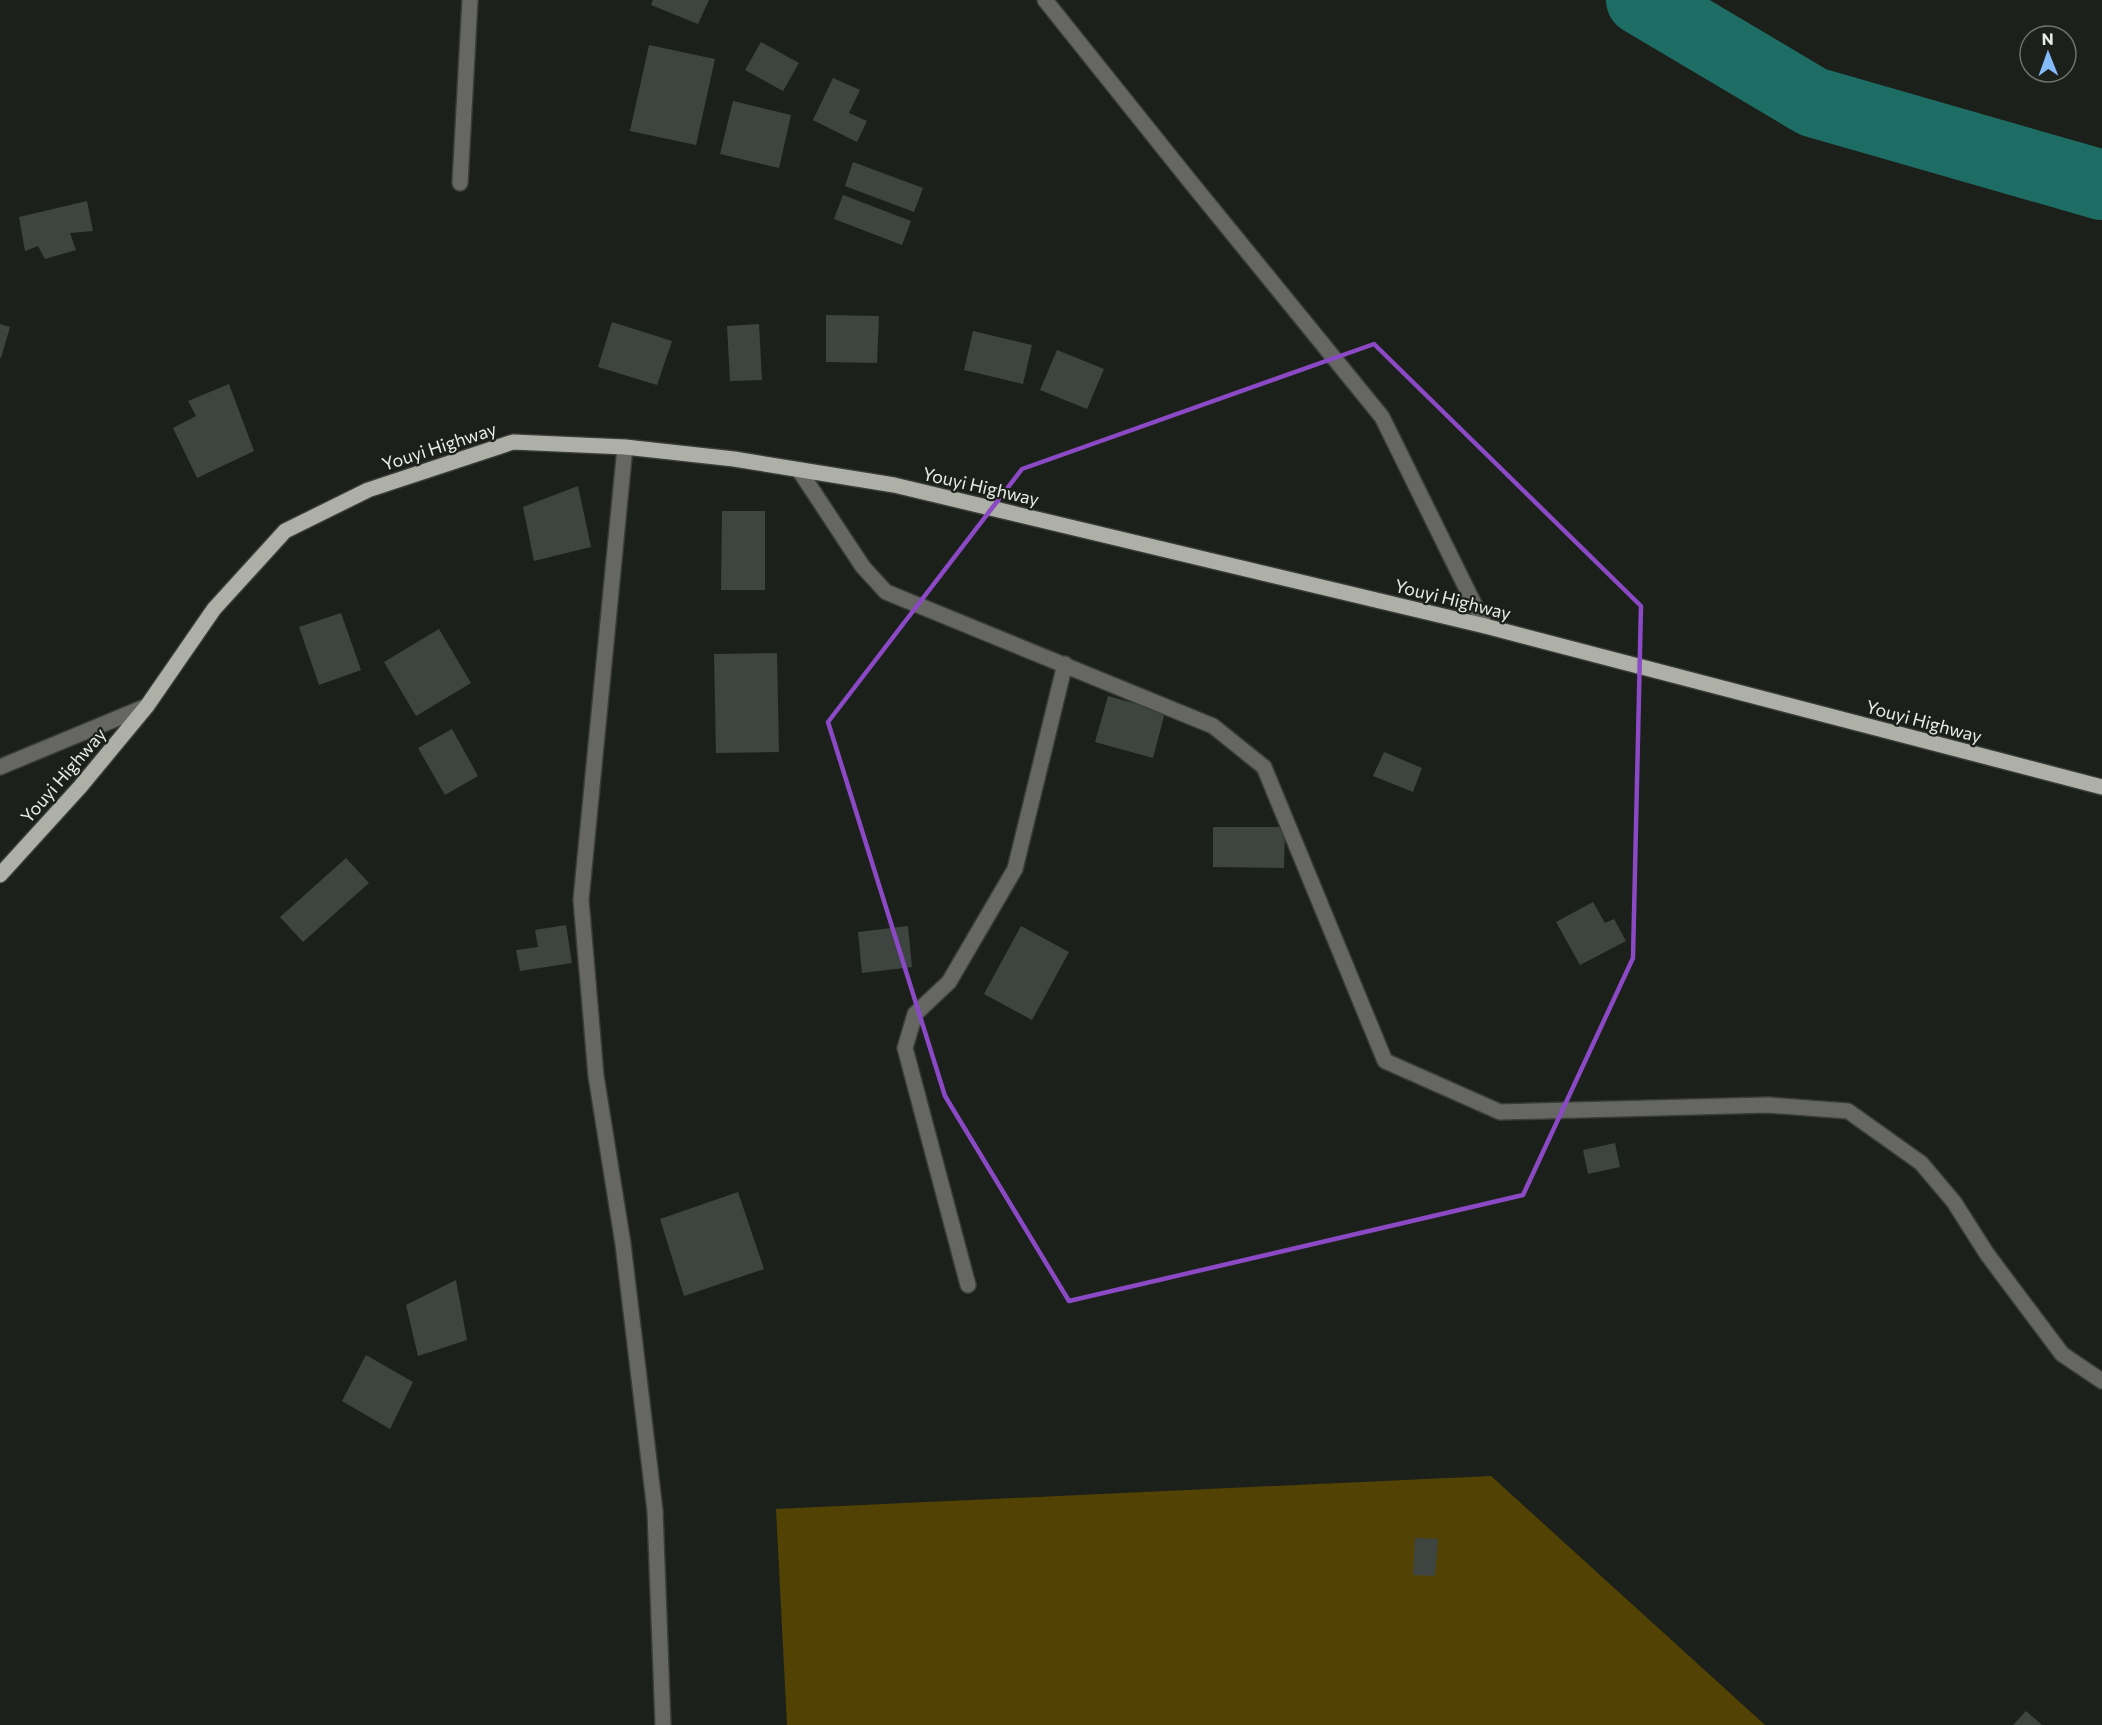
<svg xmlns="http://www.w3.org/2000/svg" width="2102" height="1725" font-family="Commissioner,sans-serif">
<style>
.forest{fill:#524204}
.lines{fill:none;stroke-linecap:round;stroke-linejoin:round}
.river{stroke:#1e6d64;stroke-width:70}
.building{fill:#3e4541}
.minor-casing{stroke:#393c37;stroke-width:18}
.major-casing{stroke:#393c37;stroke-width:18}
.minor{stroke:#666763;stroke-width:15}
.major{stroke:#aeb0a8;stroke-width:15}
.marked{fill:none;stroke:#8b49c5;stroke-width:4.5;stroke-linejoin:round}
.labels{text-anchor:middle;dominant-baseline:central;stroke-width:4.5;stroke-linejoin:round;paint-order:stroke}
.street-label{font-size:18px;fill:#e8ebe7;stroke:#1c201a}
</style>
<rect width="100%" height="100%" fill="#1c201a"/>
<path class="forest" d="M 1491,1476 L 1765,1725 L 787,1725 L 776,1509 Z"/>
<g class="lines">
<path class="river" d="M 1641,0 L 1813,102 L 2102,185"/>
</g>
<path class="building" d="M 653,0 L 709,0 L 698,24 L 651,5 Z
M 761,42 L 799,63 L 783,91 L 745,70 Z
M 649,45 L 715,59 L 696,145 L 630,131 Z
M 833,78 L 860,90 L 849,113 L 867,121 L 857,142 L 813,120 Z
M 733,101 L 791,115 L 779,168 L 720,154 Z
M 853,162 L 923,188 L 914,212 L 845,186 Z
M 843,195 L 911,221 L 902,245 L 834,219 Z
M 87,201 L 93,231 L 70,233 L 76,250 L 45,259 L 38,246 L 25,251 L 19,217 Z
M 826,315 L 879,316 L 877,363 L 826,362 Z
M 612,322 L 672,341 L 657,385 L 598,367 Z
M 0,324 L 10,327 L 1,358 L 0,358 Z
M 759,324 L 762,380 L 730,381 L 727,326 Z
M 973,331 L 1032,345 L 1023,384 L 964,370 Z
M 1057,350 L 1104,369 L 1087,409 L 1040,390 Z
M 229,384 L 254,451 L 197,478 L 173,428 L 196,416 L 188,401 Z
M 578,486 L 591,547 L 534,561 L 523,507 Z
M 722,511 L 765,511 L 765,590 L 721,590 Z
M 341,613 L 361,670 L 319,685 L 299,627 Z
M 439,629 L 471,683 L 416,716 L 384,662 Z
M 777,653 L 779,752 L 716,753 L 714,654 Z
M 1108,696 L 1165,712 L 1153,758 L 1095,742 Z
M 452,729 L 478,776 L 445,795 L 418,748 Z
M 1384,752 L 1422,768 L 1413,792 L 1373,776 Z
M 1213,827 L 1285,827 L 1284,868 L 1213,867 Z
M 346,858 L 369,883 L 303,942 L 280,917 Z
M 1593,902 L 1605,923 L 1614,919 L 1626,941 L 1580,965 L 1556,922 Z
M 566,925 L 572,963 L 520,971 L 516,950 L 538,947 L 535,930 Z
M 908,926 L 912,967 L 862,973 L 858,932 Z
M 1021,926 L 1069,952 L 1032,1020 L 984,994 Z
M 1615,1143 L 1620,1167 L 1588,1174 L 1583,1150 Z
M 738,1192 L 764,1269 L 684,1296 L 660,1219 Z
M 456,1280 L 467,1340 L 418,1356 L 406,1305 Z
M 366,1355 L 413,1382 L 390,1429 L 342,1401 Z
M 1415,1538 L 1438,1539 L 1435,1576 L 1413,1575 Z
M 2026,1711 L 2042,1725 L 2013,1725 Z"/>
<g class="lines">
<g class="minor-casing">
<path id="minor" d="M 1045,0 L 1189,180 L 1382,417 L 1485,626
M 460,183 L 470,0
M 625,447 L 581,900 L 596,1076 L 623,1244 L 655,1511 L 663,1725
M 799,470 L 863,567 L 886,592 L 1213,726 L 1264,767 L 1385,1061 L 1500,1112 L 1768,1105 L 1848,1111 L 1921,1163 L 1954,1202 L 1987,1254 L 2062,1354 L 2102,1381
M 0,767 L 147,706
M 968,1285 L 905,1048 L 915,1014 L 949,982 L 1015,869 L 1065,664"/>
</g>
<g class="major-casing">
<path id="major" d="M 0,875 L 80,787 L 147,706 L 214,609 L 285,531 L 368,490 L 513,442 L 625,447 L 734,459 L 894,485 L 1485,626 L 2102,787"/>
</g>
<use href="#minor" class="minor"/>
<use href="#major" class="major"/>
</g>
<path class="marked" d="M 1374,344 L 1641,606 L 1633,958 L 1523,1195 L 1069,1301 L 945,1096 L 828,722 L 1022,469 Z"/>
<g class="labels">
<g class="street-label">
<text transform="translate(439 446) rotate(-18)">Youyi Highway</text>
<text transform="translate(981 486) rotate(13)">Youyi Highway</text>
<text transform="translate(1453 599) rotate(14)">Youyi Highway</text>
<text transform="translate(1924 721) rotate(15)">Youyi Highway</text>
<text transform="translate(63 775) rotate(-49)">Youyi Highway</text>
</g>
</g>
<g transform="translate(2048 54) rotate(359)"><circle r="28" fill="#1c201a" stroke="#6e716c" stroke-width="1.5"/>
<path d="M0-4.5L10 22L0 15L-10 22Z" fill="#85bbfb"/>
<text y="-9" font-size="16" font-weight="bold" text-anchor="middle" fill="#e8ebe7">N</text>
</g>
</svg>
